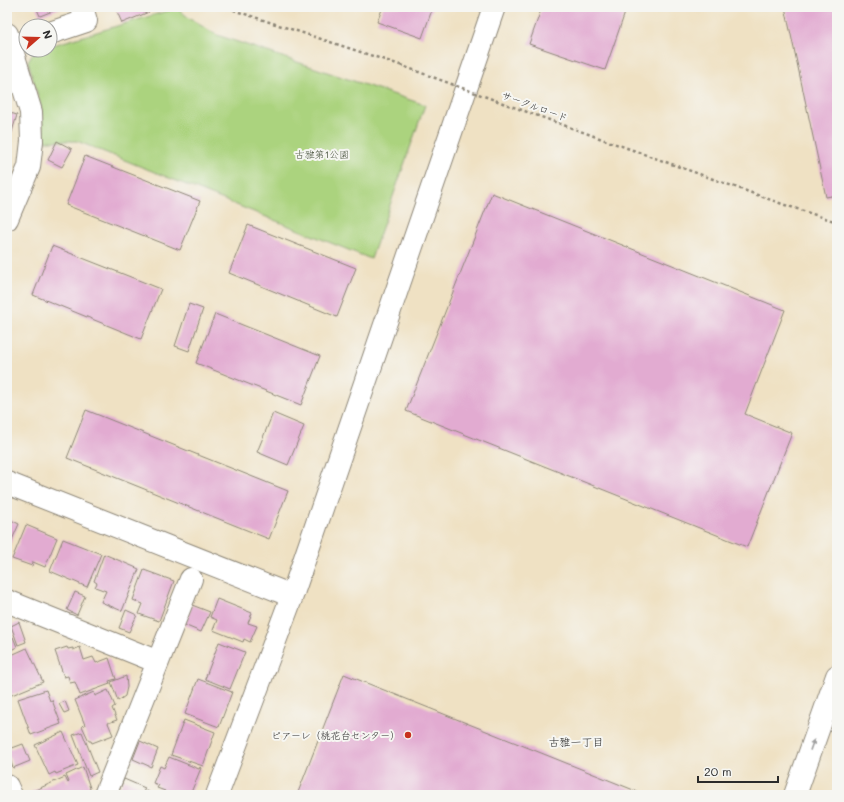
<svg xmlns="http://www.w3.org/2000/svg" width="844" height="802" font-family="Mali,'Klee One',sans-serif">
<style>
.green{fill:#abd37e;stroke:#6b7f54}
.building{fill:#e2abd1}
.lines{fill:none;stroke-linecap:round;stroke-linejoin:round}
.minor-casing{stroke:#8d8677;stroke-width:24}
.tertiary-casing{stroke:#8d8677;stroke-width:24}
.secondary-casing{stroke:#8d8677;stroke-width:24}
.path{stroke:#8d8677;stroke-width:2.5;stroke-dasharray:3 3;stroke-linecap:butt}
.minor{stroke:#fff;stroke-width:22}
.tertiary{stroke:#fff;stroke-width:22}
.secondary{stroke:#fff;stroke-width:22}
.path-bridge{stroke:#8d8677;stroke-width:2.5;stroke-dasharray:3 3;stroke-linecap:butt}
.oneway{fill:#a0a0a0}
.poi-dot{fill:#c8321e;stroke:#f6f6f2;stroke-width:1.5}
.labels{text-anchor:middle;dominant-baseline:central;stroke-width:4;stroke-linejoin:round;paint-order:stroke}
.street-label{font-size:10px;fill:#2b2b2b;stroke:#f6f6f2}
.park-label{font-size:10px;fill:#4b5540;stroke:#f6f6f2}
.poi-label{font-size:10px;fill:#2b2b2b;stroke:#f6f6f2;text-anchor:end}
.neighbourhood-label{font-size:11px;fill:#2b2b2b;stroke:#f6f6f2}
</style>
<rect width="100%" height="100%" fill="#f6f6f2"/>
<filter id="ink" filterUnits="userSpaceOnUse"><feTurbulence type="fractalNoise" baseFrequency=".025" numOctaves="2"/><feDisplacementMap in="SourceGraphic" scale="8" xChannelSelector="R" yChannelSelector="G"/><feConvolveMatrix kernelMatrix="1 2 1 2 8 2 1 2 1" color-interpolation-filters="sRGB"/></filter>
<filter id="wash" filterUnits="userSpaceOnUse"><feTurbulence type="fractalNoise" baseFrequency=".012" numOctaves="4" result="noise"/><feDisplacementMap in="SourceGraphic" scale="16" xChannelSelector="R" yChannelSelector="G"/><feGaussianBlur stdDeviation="0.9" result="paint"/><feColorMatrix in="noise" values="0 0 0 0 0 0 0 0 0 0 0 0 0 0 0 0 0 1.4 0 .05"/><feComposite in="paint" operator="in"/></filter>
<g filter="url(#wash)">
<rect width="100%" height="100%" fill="#efe1c3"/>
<path class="green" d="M 177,8 L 190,19 L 217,35 L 425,105 L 371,259 L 77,141 L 44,141 L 41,107 L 28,61 L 34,51 L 50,50 L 50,46 Z"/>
<g id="blocks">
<path class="building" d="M 36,7 L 63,7 L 40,16 Z
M 115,7 L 147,7 L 149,12 L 122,23 Z
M 383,7 L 433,7 L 422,38 L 377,22 Z
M 542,7 L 627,7 L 605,70 L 529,44 Z
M 785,7 L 837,7 L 837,195 L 826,197 Z
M 7,112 L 17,115 L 11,135 L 7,134 Z
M 57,141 L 72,149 L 62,167 L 48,160 Z
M 85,156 L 200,201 L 180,250 L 66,205 Z
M 492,193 L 785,310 L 745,414 L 792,433 L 747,547 L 406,411 Z
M 248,225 L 356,268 L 337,317 L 229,273 Z
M 52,246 L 161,289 L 141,339 L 33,295 Z
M 189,304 L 203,309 L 189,351 L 175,346 Z
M 215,314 L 320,356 L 301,405 L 196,363 Z
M 86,410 L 288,491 L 269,539 L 67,458 Z
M 273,413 L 304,426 L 288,465 L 257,452 Z
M 7,518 L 19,524 L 7,551 Z
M 26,525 L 57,538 L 45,567 L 33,562 L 32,566 L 12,559 Z
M 63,539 L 101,554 L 87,587 L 50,571 Z
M 104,554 L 139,569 L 122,611 L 101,602 L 106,591 L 95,587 L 97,583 L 94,581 Z
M 144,570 L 174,581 L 159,621 L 139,614 L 143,604 L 133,600 Z
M 75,592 L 85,596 L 77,615 L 67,610 Z
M 217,599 L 252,613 L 248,623 L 257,626 L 250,642 L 244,639 L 243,642 L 213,630 L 217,620 L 210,617 Z
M 192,605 L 210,612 L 201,632 L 184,625 Z
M 126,610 L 137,615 L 129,632 L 119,628 Z
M 19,622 L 26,642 L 18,645 L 11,626 Z
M 7,626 L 8,626 L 11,632 L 7,633 Z
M 13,637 L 17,647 L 11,650 L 7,640 Z
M 219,642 L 245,652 L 230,689 L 205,679 Z
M 67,647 L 68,649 L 73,648 L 73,650 L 80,647 L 84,660 L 93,657 L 96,663 L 109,658 L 116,679 L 109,681 L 110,684 L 80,695 L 75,682 L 70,683 L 68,676 L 64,677 L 55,651 Z
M 27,648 L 43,682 L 7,697 L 7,657 Z
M 344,674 L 646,795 L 297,795 Z
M 126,676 L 127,687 L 125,696 L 118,701 L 111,682 Z
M 198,679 L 232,692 L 219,727 L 185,714 Z
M 46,690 L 50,701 L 52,700 L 61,724 L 31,735 L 18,699 Z
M 108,690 L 115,706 L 112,708 L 117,720 L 108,723 L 113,735 L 92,743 L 91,741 L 89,741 L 82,726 L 85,725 L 75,700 L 94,692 L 95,696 Z
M 65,701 L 69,711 L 64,713 L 59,704 Z
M 184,720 L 215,732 L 203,766 L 171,755 Z
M 63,732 L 78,765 L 56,774 L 55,772 L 49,775 L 35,745 Z
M 82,732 L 98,772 L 89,776 L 73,735 Z
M 140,741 L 158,749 L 151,767 L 133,759 Z
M 23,744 L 30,761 L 13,768 L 7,750 Z
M 169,757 L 199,769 L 200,767 L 201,768 L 190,795 L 166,795 L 164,794 L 165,791 L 157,788 L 159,785 L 153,783 L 160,766 L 164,768 Z
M 83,767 L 90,788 L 88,795 L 32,795 L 31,792 L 65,777 L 68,783 L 69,782 L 66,775 Z
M 124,779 L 145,788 L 142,795 L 129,795 L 119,791 Z
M 146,791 L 156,795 L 144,795 Z"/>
</g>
</g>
<g filter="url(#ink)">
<use href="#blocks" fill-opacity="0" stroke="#8d8677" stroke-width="1"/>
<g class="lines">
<g class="minor-casing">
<path id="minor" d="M 50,33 L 86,21 L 82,7
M 7,34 L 31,112 L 32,141 L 29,167 L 7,219
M 7,601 L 158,662
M 7,786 L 11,795
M 105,795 L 191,579"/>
</g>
<g class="tertiary-casing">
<path id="tertiary" d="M 7,483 L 292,596
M 217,795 L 292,596 L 494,7"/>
</g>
<g class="secondary-casing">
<path id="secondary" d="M 795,795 L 837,676"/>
</g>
<path class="path" d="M 228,7 L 236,11 L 400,65
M 519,109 L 785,205 L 837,222"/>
<use href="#minor" class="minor"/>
<use href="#tertiary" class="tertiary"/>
<use href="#secondary" class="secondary"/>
<path class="path-bridge" d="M 400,65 L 519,109"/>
</g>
<defs><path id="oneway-solid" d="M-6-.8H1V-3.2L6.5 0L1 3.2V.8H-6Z"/></defs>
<use class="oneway" href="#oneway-solid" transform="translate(812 745) rotate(-70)"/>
</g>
<circle class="poi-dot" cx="408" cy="735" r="4"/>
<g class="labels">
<g class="street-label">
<text transform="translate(535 106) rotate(20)">サークルロード</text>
</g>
<g class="park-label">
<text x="322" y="154">古雅第1公園</text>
</g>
<g class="poi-label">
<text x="400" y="735">ピアーレ（桃花台センター）</text>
</g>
<g class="neighbourhood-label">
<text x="576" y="741">古雅一丁目</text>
</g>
</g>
<rect width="844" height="802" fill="none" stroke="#f6f6f2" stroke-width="24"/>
<g transform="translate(38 38) rotate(70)"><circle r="19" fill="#f6f6f2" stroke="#a5a5a2"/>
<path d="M0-3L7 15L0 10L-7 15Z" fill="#c8321e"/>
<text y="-6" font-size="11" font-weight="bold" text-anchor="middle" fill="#2b2b2b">N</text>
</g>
<path d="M698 776v6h80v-6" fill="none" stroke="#2b2b2b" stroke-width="2"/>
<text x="704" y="776" font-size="12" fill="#2b2b2b" stroke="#f6f6f2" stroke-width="3" paint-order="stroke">20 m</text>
</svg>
